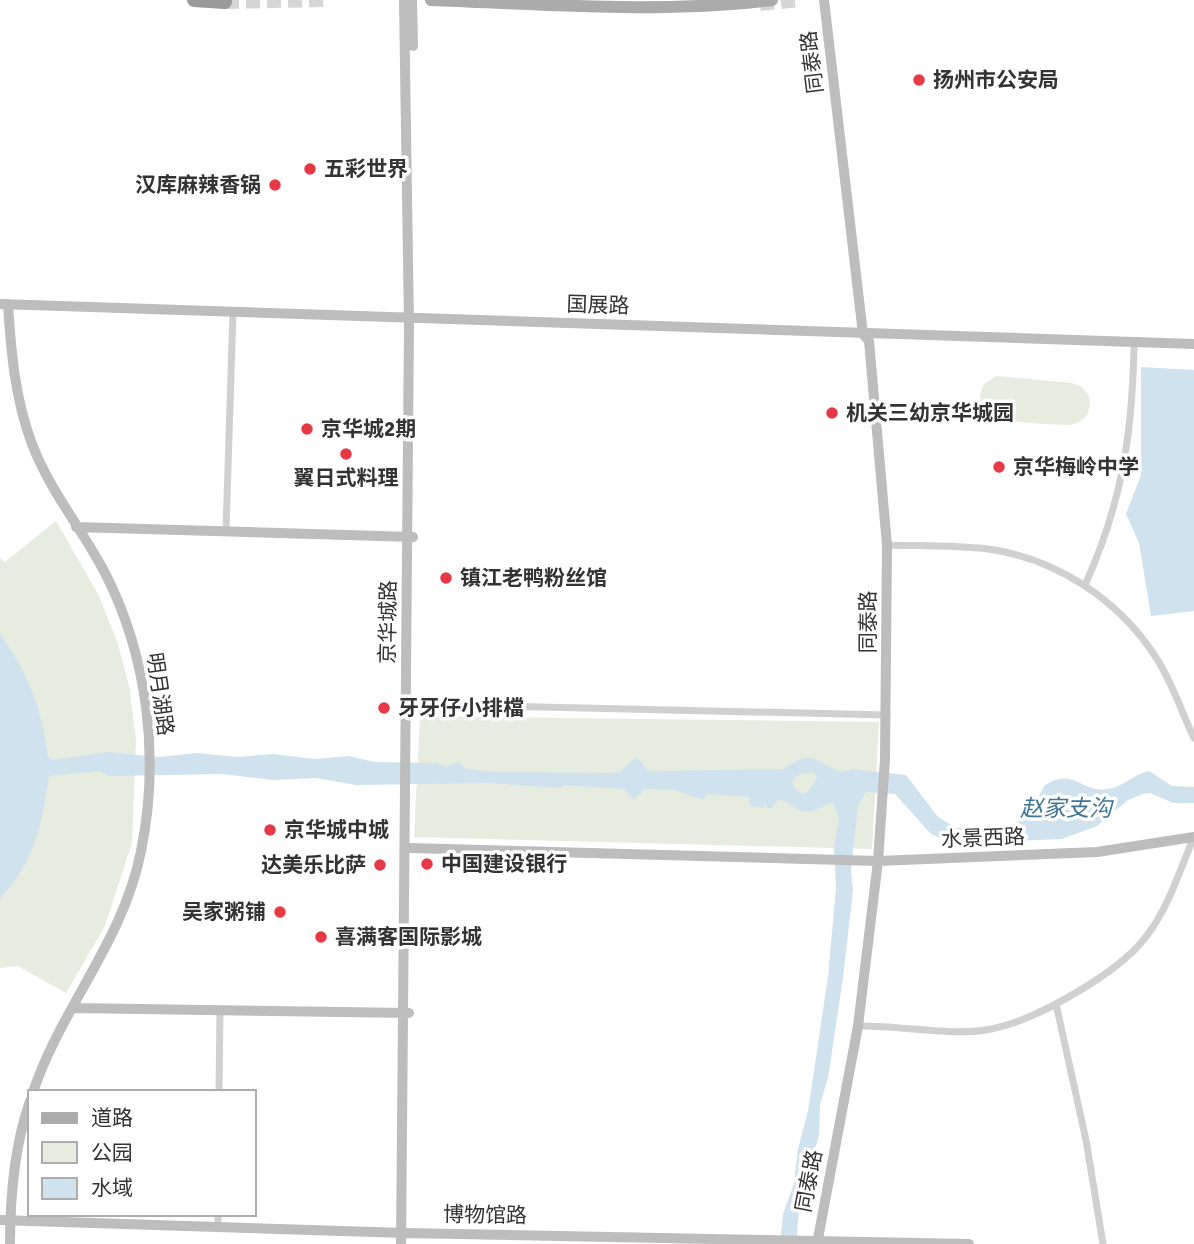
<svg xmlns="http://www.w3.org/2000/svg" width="1194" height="1244" font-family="Signika,'Noto Sans SC',sans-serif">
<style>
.green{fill:#e6ecdf}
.water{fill:#cfe2ee;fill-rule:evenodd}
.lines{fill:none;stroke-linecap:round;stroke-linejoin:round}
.highway-tunnel{stroke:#d6d6d6;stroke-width:14;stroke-dasharray:14 7;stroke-linecap:butt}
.street{stroke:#d0d0d0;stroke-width:7}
.secondary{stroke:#bdbdbd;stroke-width:10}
.primary{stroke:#ababab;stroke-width:12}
.highway{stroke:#9a9a9a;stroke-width:14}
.poi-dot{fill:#e63946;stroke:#fff;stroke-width:2.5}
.labels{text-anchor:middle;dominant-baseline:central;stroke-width:7;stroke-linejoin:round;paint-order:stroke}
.street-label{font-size:21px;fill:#333;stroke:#fff}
.poi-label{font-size:21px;font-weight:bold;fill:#333;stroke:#fff;text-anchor:start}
.water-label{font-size:23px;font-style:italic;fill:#3f7597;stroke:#fff}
</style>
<rect width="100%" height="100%" fill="#fff"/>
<path class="green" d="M 997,376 L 1072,383 L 1082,387 L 1089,396 C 1093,412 1084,424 1068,425 C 1043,423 981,427 980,394 L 984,384 Z
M 56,521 L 99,596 L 117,641 L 129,685 L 136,739 L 132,843 L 105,926 L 66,993 L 18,966 L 0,968 L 0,558 L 5,562 Z
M 420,716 L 879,722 L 872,849 L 414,837 Z"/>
<path class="water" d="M 1141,367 L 1194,370 L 1194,611 L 1151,616 L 1139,543 L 1126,514 L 1141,475 Z
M 0,634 C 28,672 42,710 48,756 L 53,760 L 108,752 L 159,757 L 196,753 L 238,757 L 272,754 L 315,759 L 349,756 L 374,762 L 436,763 L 447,767 L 458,762 L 467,769 L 498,772 L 608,773 L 620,772 L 636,757 L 649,771 L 783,769 C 815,747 814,763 842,772 L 852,769 L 906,775 L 938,817 L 956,828 L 1014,824 L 1030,815 L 1044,786 C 1074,766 1080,793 1108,789 C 1124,787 1133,774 1149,771 L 1172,786 L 1194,787 L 1194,803 L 1173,803 L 1150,793 L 1143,794 L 1128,800 L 1097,826 L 1062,839 L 952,843 L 931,834 L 895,794 L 866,792 L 858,806 L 851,870 L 853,890 L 843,978 L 828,1078 L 820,1104 L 819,1136 L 809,1166 L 806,1197 L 799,1212 L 796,1244 L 780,1244 L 783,1214 L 794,1184 L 798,1149 L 808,1111 L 828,977 L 836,887 L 834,847 L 839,819 L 833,802 C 820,807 808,818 794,807 C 787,802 787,801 778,800 L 772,808 L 767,808 L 765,803 L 764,808 L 750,805 L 749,797 L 707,794 L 703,800 L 674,790 L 645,789 L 634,799 L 624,789 L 563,785 L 562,788 L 487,783 L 356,785 L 316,778 L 273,780 L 222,774 L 109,776 L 99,771 L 49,776 C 41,827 36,859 0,899 ZM 813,772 L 817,777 L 810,790 L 803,794 L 795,789 L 792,781 L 798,775 Z"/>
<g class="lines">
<path class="highway-tunnel" d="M 225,2 L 324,0
M 760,4 L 800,0"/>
<path class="street" d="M 226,530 L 233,311
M 887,545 C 920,546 955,545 988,549 C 1055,558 1118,599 1155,656 C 1172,681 1181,711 1194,738
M 1085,585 C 1122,503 1132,436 1134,348
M 413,704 L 887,715
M 1056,1004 L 1086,1140 L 1103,1244
M 858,1026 C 899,1025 953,1037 991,1029 C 1035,1021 1118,973 1145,938 C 1169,908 1179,871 1194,837
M 219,1092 L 220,1009
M 218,1214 L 218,1225"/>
<path class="secondary" d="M 412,0 L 413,46
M 0,304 L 1194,344
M 8,304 C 11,352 15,399 32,444 C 50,491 82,529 105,573 C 148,657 160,759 141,851 C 124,940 61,1008 33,1092
M 76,527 L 413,537
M 411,848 L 878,861 L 1097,852 L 1194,837
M 73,1008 L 409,1013
M 0,1220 L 406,1233 L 969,1244
M 10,1244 C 10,1195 14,1147 30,1101
M 401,1244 L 409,325 L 404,0
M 817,1244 L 858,1026 L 878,861 L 885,759 L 887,545 L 869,341 L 863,334 L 824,0"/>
<path class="primary" d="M 431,0 C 543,4 659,14 772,0"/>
<path class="highway" d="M 194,0 L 225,2"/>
</g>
<g class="poi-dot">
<circle cx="919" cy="80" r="7"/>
<circle cx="310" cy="169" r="7"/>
<circle cx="275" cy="185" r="7"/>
<circle cx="832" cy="413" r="7"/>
<circle cx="307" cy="429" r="7"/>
<circle cx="346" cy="454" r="7"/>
<circle cx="999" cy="467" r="7"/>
<circle cx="446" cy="578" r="7"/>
<circle cx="384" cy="708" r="7"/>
<circle cx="270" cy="830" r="7"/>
<circle cx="427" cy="864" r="7"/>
<circle cx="380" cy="865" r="7"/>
<circle cx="280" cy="912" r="7"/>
<circle cx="321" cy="937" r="7"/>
</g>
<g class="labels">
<g class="street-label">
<text transform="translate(812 62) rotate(-97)">同泰路</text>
<text transform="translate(598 305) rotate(2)">国展路</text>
<text transform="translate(388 622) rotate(-89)">京华城路</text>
<text transform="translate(868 622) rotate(-90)">同泰路</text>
<text transform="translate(160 694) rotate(82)">明月湖路</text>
<text transform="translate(983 838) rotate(-2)">水景西路</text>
<text transform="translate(809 1181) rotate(-79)">同泰路</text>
<text transform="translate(485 1215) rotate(1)">博物馆路</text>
</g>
<g class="poi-label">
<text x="933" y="80">扬州市公安局</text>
<text x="324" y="169">五彩世界</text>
<text x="261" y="185" text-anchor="end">汉库麻辣香锅</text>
<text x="846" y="413">机关三幼京华城园</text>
<text x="321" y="429">京华城2期</text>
<text x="1013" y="467">京华梅岭中学</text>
<text x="346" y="478" text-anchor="middle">翼日式料理</text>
<text x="460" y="578">镇江老鸭粉丝馆</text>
<text x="398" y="708">牙牙仔小排檔</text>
<text x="284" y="830">京华城中城</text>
<text x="441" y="864">中国建设银行</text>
<text x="366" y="865" text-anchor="end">达美乐比萨</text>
<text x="266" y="912" text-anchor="end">吴家粥铺</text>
<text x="335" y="937">喜满客国际影城</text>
</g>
<g class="water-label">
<text x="1066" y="808">赵家支沟</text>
</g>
</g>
<rect x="28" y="1090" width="228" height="126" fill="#ffffff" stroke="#adadad" stroke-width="2"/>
<rect x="42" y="1113" width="35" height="10" fill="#ababab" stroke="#adadad" stroke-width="2"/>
<text x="91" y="1125" font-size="21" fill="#333333">道路</text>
<rect x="42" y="1142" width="35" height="21" fill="#e6ecdf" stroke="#adadad" stroke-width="2"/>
<text x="91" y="1160" font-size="21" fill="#333333">公园</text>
<rect x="42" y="1178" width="35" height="21" fill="#cfe2ee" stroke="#adadad" stroke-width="2"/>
<text x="91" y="1195" font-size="21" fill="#333333">水域</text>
</svg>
